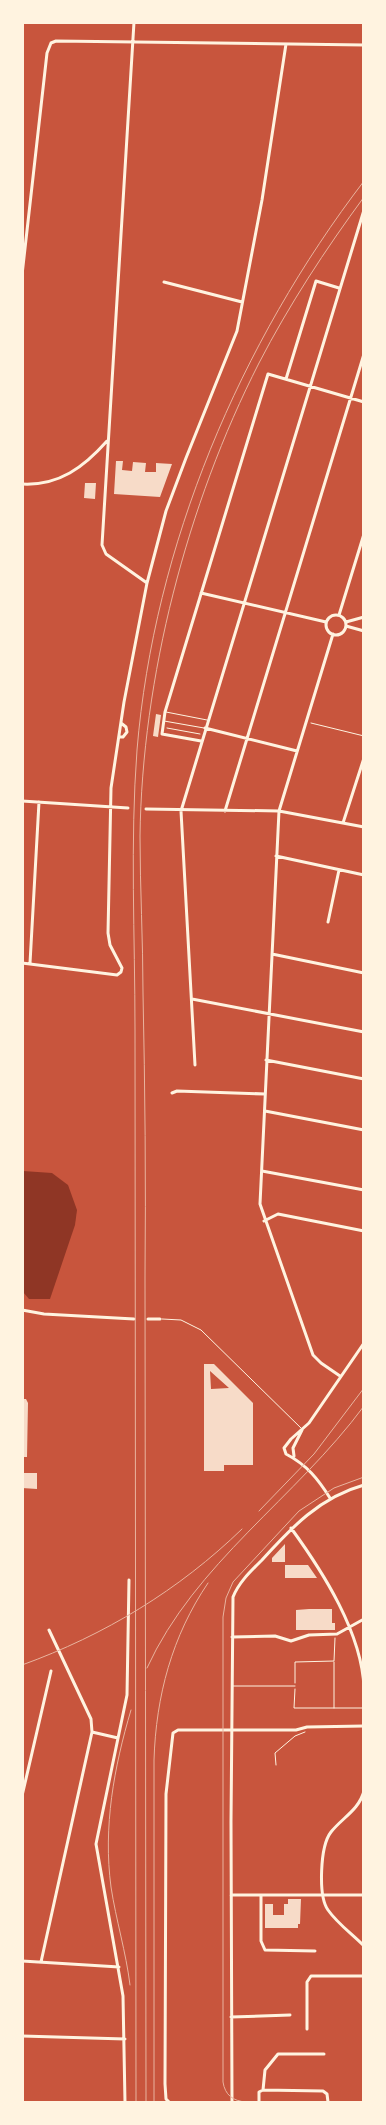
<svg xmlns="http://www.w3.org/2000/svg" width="386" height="2125" font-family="Quicksand,sans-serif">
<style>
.water{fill:#8f3625}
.building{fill:#f7dbc8;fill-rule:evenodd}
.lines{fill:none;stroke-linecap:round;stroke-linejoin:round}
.path{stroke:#fff3e0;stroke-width:1}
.service{stroke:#fff3e0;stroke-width:1}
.minor{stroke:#fff3e0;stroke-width:3}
.tram{stroke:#e9b49f;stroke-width:1}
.rail{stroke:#e9b49f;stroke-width:1}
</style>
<rect width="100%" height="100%" fill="#c8553d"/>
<path class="water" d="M 23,1171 L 52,1173 L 68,1185 L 77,1210 L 75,1225 L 50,1299 L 29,1299 L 23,1292 Z"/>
<path class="building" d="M 116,461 L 123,461 L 122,470 L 132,471 L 133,462 L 146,463 L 145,472 L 156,472 L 156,463 L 172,464 L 160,497 L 114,494 Z
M 85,483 L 96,483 L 95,499 L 84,498 Z
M 156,714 L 161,715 L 158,737 L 153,736 Z
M 204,1364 L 214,1364 L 253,1403 L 253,1465 L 224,1465 L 224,1471 L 204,1471 ZM 210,1371 L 229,1388 L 211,1389 Z
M 22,1399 L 26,1399 L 28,1403 L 27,1457 L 22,1457 Z
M 22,1473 L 37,1473 L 37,1489 L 22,1488 Z
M 285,1544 L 285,1562 L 272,1562 L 272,1558 Z
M 285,1565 L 308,1565 L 317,1578 L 285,1578 Z
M 309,1609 L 332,1609 L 332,1623 L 335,1623 L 335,1630 L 296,1630 L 296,1610 Z
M 288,1899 L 301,1899 L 300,1924 L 298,1924 L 298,1928 L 265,1928 L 265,1904 L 273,1904 L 273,1915 L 284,1915 L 284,1904 L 288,1904 Z"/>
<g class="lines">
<path class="path" d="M 311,723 L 364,736
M 167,728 L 200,734
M 334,1662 L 334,1708
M 295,1683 L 295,1662 L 334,1661 L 335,1638
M 295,1689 L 294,1708 L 364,1708
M 276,1765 L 275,1753 L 295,1736 L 305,1732"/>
<path class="service" d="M 166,712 L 207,720
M 164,721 L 204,728
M 162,1319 L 181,1320 L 201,1330 L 302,1429
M 233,1686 L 295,1686"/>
<path class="minor" d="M 134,22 L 102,545 L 106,554 L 147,583
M 22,275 L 47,53 L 51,43 L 56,41 L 364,45
M 164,282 L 242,302
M 286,379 L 316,281 L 339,288
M 22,484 C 59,486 84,467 107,441
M 201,593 L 326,622
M 339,615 L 364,534
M326 625a10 10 0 1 1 20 0a10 10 0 1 1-20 0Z
M 346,622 L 364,617
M 346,626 L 364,631
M 333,634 L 279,811 L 260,1204 L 313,1355 L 321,1363 L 340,1376
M 205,728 L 297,751
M 119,737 L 123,737 L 127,732 L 126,727 L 121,723
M 201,741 L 162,734 L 165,712 L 268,374 L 364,402
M 22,801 L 128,808
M 146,809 L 279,811 L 364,827
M 225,811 L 364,354
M 343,823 L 364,758
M 276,856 L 364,875
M 328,922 L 339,870
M 272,954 L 364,973
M 22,963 L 117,975 L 121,972 L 122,968 L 110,945 L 108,933 L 111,788 L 124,702 L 147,583 L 166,511 L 186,458 L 237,331 L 262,200 L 286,44
M 30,963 L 39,802
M 192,999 L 364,1032
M 266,1060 L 364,1079
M 195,1065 L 181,811 L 364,210
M 172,1093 L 177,1091 L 265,1094
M 265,1111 L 364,1130
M 262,1171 L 364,1190
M 264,1221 L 278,1214 L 364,1231
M 22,1310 L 44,1314 L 134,1319
M 148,1319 L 160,1319
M 294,1456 L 293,1448 L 302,1430
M 330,1498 C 318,1479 307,1465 286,1454 L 284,1448 L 291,1439 L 309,1423 L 364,1343
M 291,1528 C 323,1572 362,1633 364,1688
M 232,1637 L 275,1636 L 291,1641 L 309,1635 L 337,1634 L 364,1619
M 92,1732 L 118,1738
M 364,1791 C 359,1810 342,1818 331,1832 C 320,1846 318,1896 328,1910 C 337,1923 352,1934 364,1946
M 22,1796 L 51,1671
M 231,1895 L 364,1895
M 261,1895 L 261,1941 L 265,1950 L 315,1951
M 22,1961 L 119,1967
M 41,1962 L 92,1732 L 91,1719 L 49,1630
M 231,2017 L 290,2015
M 307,2029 L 307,1982 L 311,1976 L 364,1976
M 22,2036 L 125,2039
M 263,2090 L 323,2091 L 327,2094 L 328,2102
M 125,2102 L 123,1996 L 96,1844 L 127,1695 L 129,1580
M 169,2102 L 166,2099 L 165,2084 L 166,1794 L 173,1733 L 178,1730 L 296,1730 L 307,1727 L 364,1726
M 232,2102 L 231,1822 L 233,1597 C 239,1582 251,1571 262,1560 C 291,1528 320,1497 364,1485
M 259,2102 L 259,2092 L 263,2090 L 265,2070 L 278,2054 L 324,2054"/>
<path class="tram" d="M 364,1477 L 334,1488 L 299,1511 L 233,1582 L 226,1598 L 223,1617 L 223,2082 C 225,2095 233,2101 246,2102 L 364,2102"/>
<path class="rail" d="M 259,1511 L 314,1454 L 364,1388
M 22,1665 C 105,1635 179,1590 242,1529
M 147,1668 C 195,1563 296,1498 364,1406
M 130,1985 C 126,1952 116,1920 111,1887 C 103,1827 114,1767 131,1710
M 136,2102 L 135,1030 C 135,936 130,843 137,750 C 154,545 240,343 364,181
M 146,2102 C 146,1828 145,1553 145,1278 C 146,1183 145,1088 143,993 C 143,941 140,888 140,836 C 142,678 187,504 259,363 C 289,305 325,250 364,197
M 154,2102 L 154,1760 C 156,1696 172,1636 208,1583"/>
</g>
<rect width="386" height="2125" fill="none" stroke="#fff3e0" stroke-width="48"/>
</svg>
